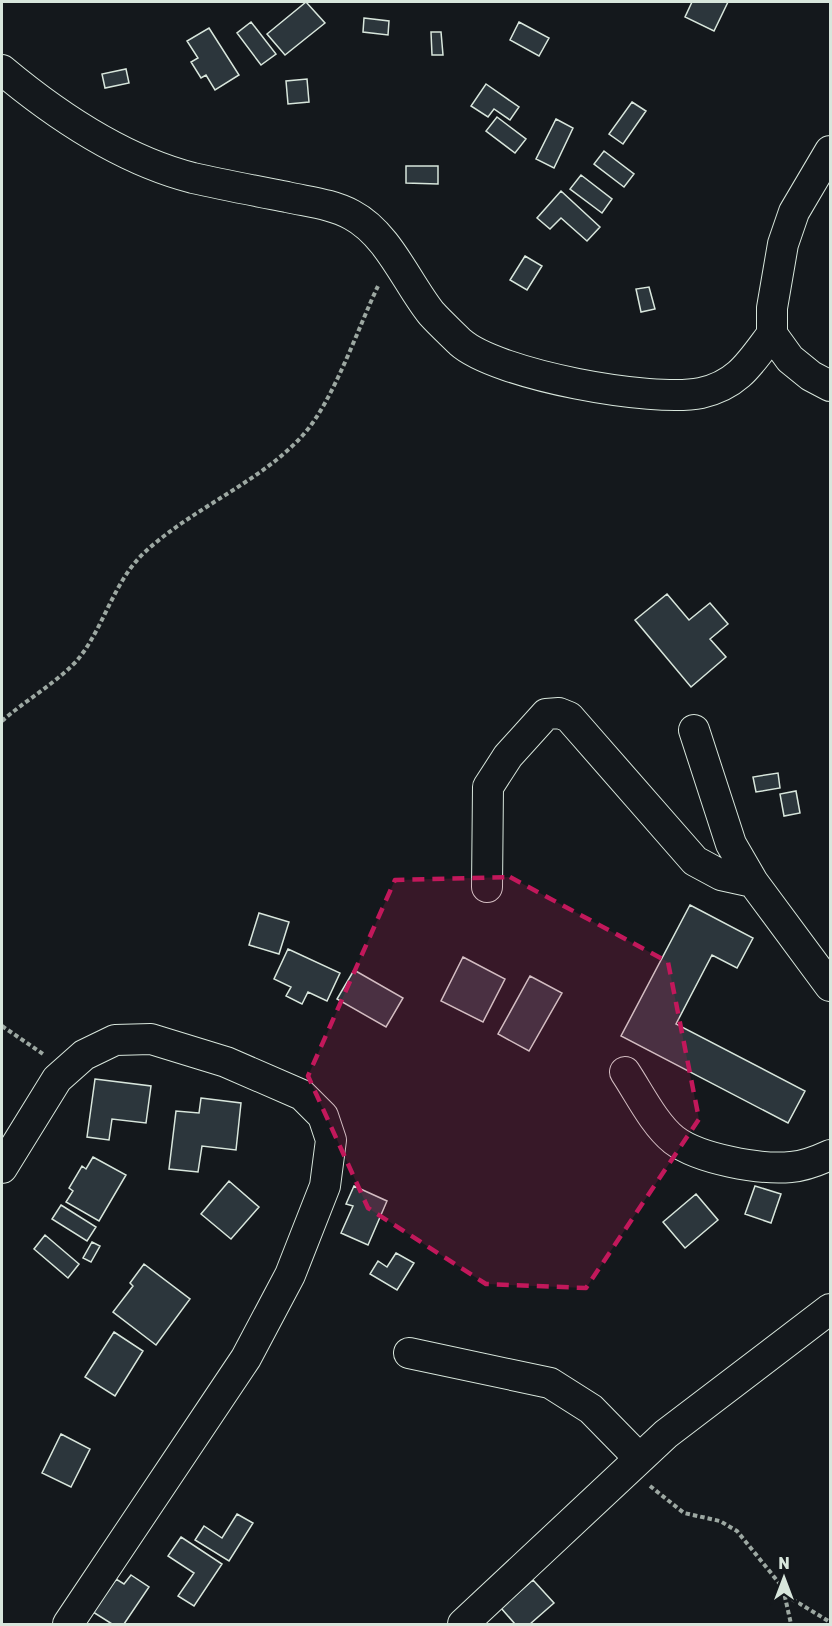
<svg xmlns="http://www.w3.org/2000/svg" width="832" height="1626" font-family="Rubik,sans-serif">
<style>
.building{fill:#2c363c;stroke:#d8e6dc;stroke-width:1.5}
.lines{fill:none;stroke-linecap:round;stroke-linejoin:round}
.minor-casing{stroke:#d8e6dc;stroke-width:32}
.path{stroke:#9da8a2;stroke-width:4;stroke-dasharray:4.5 3;stroke-linecap:butt}
.minor{stroke:#14181c;stroke-width:30}
.marked{fill:#c2185b;fill-opacity:0.2;stroke:#c2185b;stroke-width:4.5;stroke-dasharray:12 8;stroke-linejoin:round}
</style>
<rect width="100%" height="100%" fill="#14181c"/>
<path class="building" d="M 306,2 L 325,23 L 285,55 L 267,34 Z
M 692,2 L 728,2 L 714,31 L 685,17 Z
M 364,18 L 389,21 L 388,35 L 363,32 Z
M 251,22 L 276,54 L 261,65 L 237,33 Z
M 519,22 L 549,38 L 539,56 L 510,40 Z
M 209,28 L 239,75 L 215,90 L 206,75 L 201,78 L 191,62 L 198,58 L 187,41 Z
M 431,32 L 441,32 L 443,55 L 432,55 Z
M 126,69 L 129,83 L 105,88 L 102,74 Z
M 307,79 L 309,102 L 288,104 L 286,81 Z
M 486,84 L 519,107 L 510,120 L 494,109 L 488,117 L 471,106 Z
M 632,102 L 646,111 L 623,144 L 609,134 Z
M 497,117 L 526,139 L 515,153 L 486,131 Z
M 556,119 L 573,128 L 554,168 L 536,159 Z
M 604,151 L 634,174 L 624,187 L 594,164 Z
M 406,166 L 438,166 L 438,184 L 406,183 Z
M 581,175 L 612,199 L 602,213 L 570,189 Z
M 561,191 L 600,227 L 587,241 L 561,218 L 550,229 L 537,218 Z
M 525,256 L 542,266 L 527,290 L 510,280 Z
M 649,287 L 655,309 L 641,312 L 636,289 Z
M 667,594 L 689,620 L 710,603 L 728,624 L 710,639 L 726,657 L 691,687 L 635,620 Z
M 778,773 L 780,788 L 756,792 L 753,777 Z
M 796,791 L 800,813 L 784,816 L 780,794 Z
M 690,905 L 753,938 L 737,968 L 712,955 L 676,1024 L 805,1091 L 788,1123 L 621,1036 Z
M 259,913 L 289,922 L 279,954 L 249,945 Z
M 288,949 L 340,973 L 327,1001 L 308,992 L 302,1004 L 286,996 L 291,987 L 274,979 Z
M 463,957 L 505,979 L 483,1022 L 441,1001 Z
M 354,970 L 403,998 L 386,1027 L 337,999 Z
M 530,976 L 562,993 L 529,1051 L 498,1034 Z
M 95,1079 L 151,1086 L 146,1123 L 112,1119 L 109,1140 L 87,1137 Z
M 201,1098 L 241,1103 L 236,1150 L 202,1146 L 198,1172 L 169,1169 L 176,1111 L 199,1113 Z
M 93,1157 L 126,1175 L 99,1221 L 66,1202 L 73,1191 L 69,1188 L 82,1166 L 86,1169 Z
M 229,1181 L 259,1207 L 231,1239 L 201,1214 Z
M 354,1186 L 387,1201 L 368,1245 L 341,1233 L 353,1206 L 346,1204 Z
M 755,1186 L 781,1194 L 771,1223 L 745,1214 Z
M 696,1194 L 718,1220 L 685,1248 L 663,1222 Z
M 61,1205 L 96,1227 L 87,1241 L 52,1219 Z
M 45,1235 L 79,1264 L 68,1278 L 34,1249 Z
M 92,1242 L 100,1246 L 91,1262 L 83,1258 Z
M 396,1253 L 414,1263 L 397,1290 L 370,1274 L 378,1261 L 387,1267 Z
M 144,1264 L 190,1299 L 156,1345 L 113,1312 L 133,1286 L 130,1283 Z
M 114,1332 L 143,1351 L 115,1396 L 85,1377 Z
M 61,1434 L 90,1449 L 71,1487 L 42,1473 Z
M 237,1514 L 253,1523 L 229,1561 L 195,1540 L 204,1526 L 222,1538 Z
M 181,1537 L 222,1564 L 194,1606 L 178,1596 L 194,1573 L 168,1556 Z
M 131,1575 L 149,1587 L 124,1624 L 112,1624 L 93,1612 L 116,1579 L 124,1584 Z
M 533,1580 L 554,1603 L 530,1624 L 515,1624 L 501,1608 Z"/>
<g class="lines">
<g class="minor-casing">
<path id="minor" d="M 2,70 C 57,116 122,160 193,178 C 224,185 256,191 287,197 C 309,202 332,204 352,215 C 388,234 407,283 431,313 C 440,323 451,333 460,342 C 497,375 653,403 701,393 C 738,385 751,362 772,334
M 830,151 L 794,212 L 783,244 L 772,308 L 772,334 L 790,359 L 811,376 L 830,386
M 694,730 L 731,844 L 753,882 L 830,986
M 487,887 L 488,787 L 508,756 L 546,714 L 559,713 L 569,717 L 695,861 L 721,875 L 753,882
M 625,1072 C 639,1093 654,1124 674,1140 C 699,1159 760,1170 791,1167 C 805,1166 817,1161 830,1155
M 2,1168 L 57,1079 L 84,1055 L 115,1040 L 151,1039 L 226,1062 L 302,1095 L 323,1116 L 331,1140 L 325,1186 L 290,1275 L 246,1358 L 68,1624
M 409,1353 L 550,1383 L 591,1409 L 639,1458
M 463,1624 L 666,1434 L 830,1309"/>
</g>
<path class="path" d="M 2,721 C 23,702 62,679 79,658 C 105,625 114,580 146,551 C 193,508 262,481 303,435 C 333,402 358,328 378,286
M 2,1026 L 43,1054
M 650,1486 L 684,1513 L 720,1521 L 737,1531 L 792,1599 L 830,1622
M 783,1588 L 791,1624"/>
<use href="#minor" class="minor"/>
</g>
<path class="marked" d="M 510,877 L 668,962 L 699,1119 L 586,1288 L 486,1284 L 368,1208 L 308,1076 L 395,880 Z"/>
<rect width="832" height="1626" fill="none" stroke="#d8e6dc" stroke-width="6"/>
<g transform="translate(784 1578)" stroke="#14181c" stroke-width="4.5" paint-order="stroke">
<path d="M0-4.5L10 22L0 15L-10 22Z" fill="#d8e6dc"/>
<text y="-9" font-size="16" font-weight="bold" text-anchor="middle" fill="#d8e6dc">N</text>
</g>
</svg>
